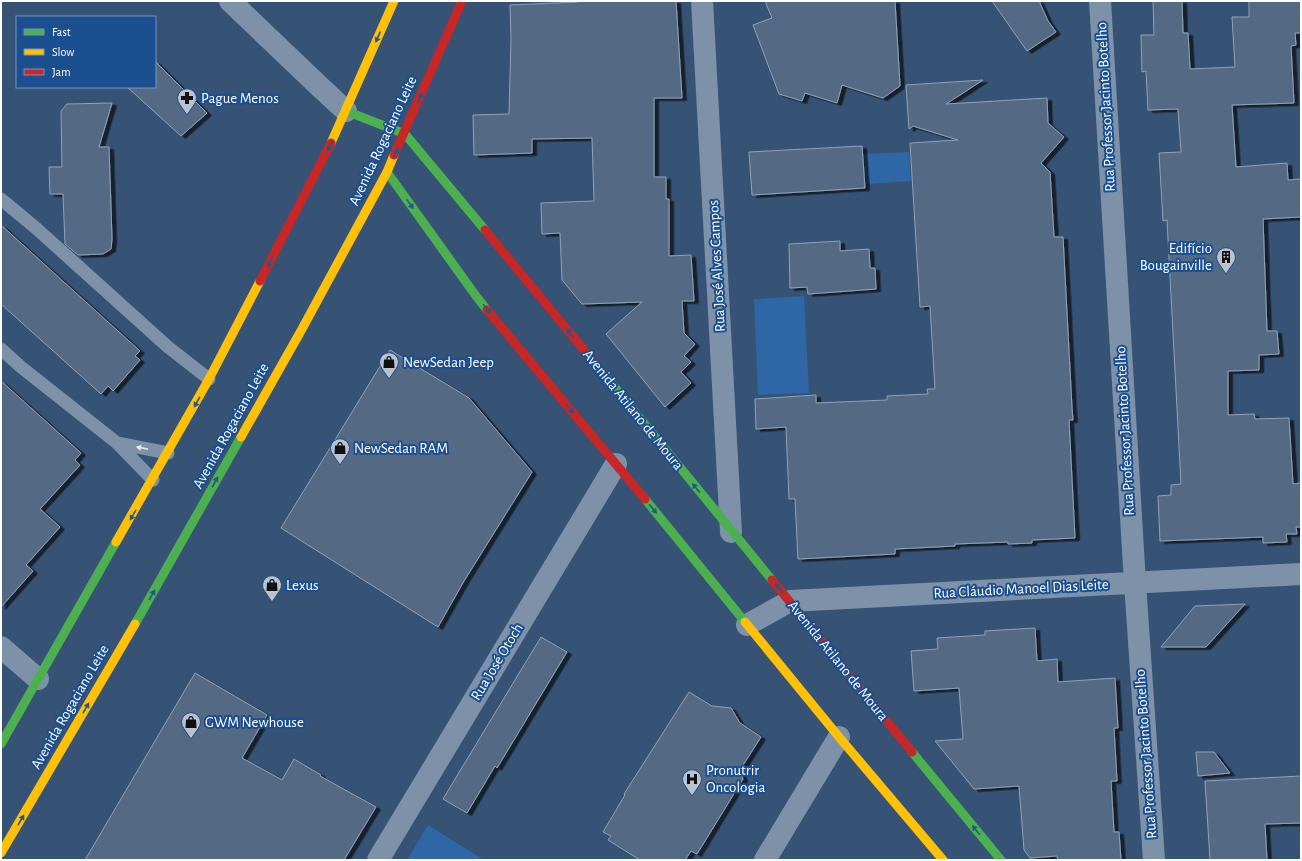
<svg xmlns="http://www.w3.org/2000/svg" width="1302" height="861" font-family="'Alegreya Sans',sans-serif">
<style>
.green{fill:#2f66a5}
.building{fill:#526984;stroke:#92a2b6;filter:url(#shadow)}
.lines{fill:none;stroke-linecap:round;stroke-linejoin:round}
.lane{stroke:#7d92a8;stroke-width:13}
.street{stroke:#7d92a8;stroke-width:22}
.fast{stroke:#4caf50;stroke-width:9}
.slow{stroke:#ffc107;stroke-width:9}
.jam{stroke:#c62828;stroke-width:9}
.oneway{fill:#205989}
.oneway2{fill:#e5e9ee}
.labels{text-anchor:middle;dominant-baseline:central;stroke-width:4;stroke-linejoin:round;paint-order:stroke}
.poi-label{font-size:15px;fill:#fff;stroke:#1b4f8f;text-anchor:start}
.street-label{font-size:15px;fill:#fff;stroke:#1b4f8f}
</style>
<defs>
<filter id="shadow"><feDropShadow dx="4.5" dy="2.5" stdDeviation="0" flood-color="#0009"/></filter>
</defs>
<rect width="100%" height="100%" fill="#365274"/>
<path class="green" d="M 909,152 L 911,181 L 866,184 L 864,154 Z
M 804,296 L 809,393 L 758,395 L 754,299 Z
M 428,825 L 484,860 L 407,860 Z"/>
<path class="building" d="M 578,1 L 676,1 L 682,98 L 654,98 L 654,177 L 666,177 L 666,199 L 669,199 L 669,256 L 691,255 L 694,301 L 682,301 L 684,333 L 695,344 L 684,356 L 691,362 L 681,372 L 691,383 L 665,407 L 606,334 L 642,302 L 582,304 L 562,280 L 560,233 L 542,234 L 541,203 L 594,201 L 592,138 L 532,139 L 532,153 L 474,155 L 473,115 L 509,114 L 511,39 L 510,5 L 578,2 Z
M 765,1 L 895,1 L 900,86 L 883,98 L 842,85 L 837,103 L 805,93 L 802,101 L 779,94 L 753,25 L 772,18 Z
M 992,1 L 1039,1 L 1048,21 L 1056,32 L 1027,51 Z
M 1153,1 L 1182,1 L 1183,33 L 1188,33 L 1190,69 L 1235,67 L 1232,17 L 1249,17 L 1249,1 L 1301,1 L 1301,33 L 1295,33 L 1296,45 L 1291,46 L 1294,103 L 1232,105 L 1236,167 L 1287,163 L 1288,180 L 1301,179 L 1301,217 L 1263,219 L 1267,331 L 1277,331 L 1279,354 L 1259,355 L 1259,370 L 1228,371 L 1228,415 L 1254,414 L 1255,419 L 1289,418 L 1293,484 L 1301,483 L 1301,527 L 1296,527 L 1297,534 L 1286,534 L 1287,542 L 1263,543 L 1263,537 L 1160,541 L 1158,496 L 1171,495 L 1171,485 L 1181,484 L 1167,220 L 1163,221 L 1159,153 L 1181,152 L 1178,109 L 1148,110 L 1146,71 L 1142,72 L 1141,35 L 1154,35 Z
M 155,61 L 207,113 L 181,136 L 127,87 L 155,87 Z
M 983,80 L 946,104 L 1047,98 L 1048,123 L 1064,137 L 1041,163 L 1050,172 L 1054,237 L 1063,237 L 1072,408 L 1073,420 L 1069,420 L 1075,538 L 1032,540 L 1032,543 L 1008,544 L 1008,542 L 955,544 L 955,546 L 895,549 L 895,554 L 798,559 L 795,499 L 789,499 L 786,427 L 756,429 L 755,399 L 816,395 L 816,403 L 887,400 L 887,396 L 928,394 L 927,389 L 935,389 L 930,306 L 920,307 L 910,143 L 958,140 L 913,126 L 909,129 L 906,85 Z
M 112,103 L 99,147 L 109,147 L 112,239 L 111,249 L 103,254 L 78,255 L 65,244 L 63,194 L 50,194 L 49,167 L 62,167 L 61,111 L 67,104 Z
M 862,146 L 865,188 L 752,195 L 749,152 Z
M 1,225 L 140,351 L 135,356 L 140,360 L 113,391 L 108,386 L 101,394 L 1,304 Z
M 840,241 L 840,251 L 869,249 L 870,268 L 875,268 L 876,289 L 808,294 L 807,287 L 790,288 L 789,244 Z
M 390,350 L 469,398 L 532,472 L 464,581 L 438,627 L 281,528 Z
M 1,381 L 81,453 L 75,460 L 80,465 L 40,509 L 60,527 L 26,565 L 33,571 L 1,607 Z
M 1245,604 L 1206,647 L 1161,647 L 1195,606 Z
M 1035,628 L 1037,661 L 1057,659 L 1058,682 L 1115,678 L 1118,728 L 1114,728 L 1117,781 L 1111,781 L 1114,832 L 1119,832 L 1121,860 L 1058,860 L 1057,856 L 1030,858 L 1024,850 L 1019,786 L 974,789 L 935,741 L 963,739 L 959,688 L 914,691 L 911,651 L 938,649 L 937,638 L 985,635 L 985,631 Z
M 541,637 L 567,652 L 497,768 L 495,766 L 467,813 L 443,799 Z
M 195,673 L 267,715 L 242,758 L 282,780 L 294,759 L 321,775 L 320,776 L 376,807 L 344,860 L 85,860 Z
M 689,692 L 712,706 L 731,708 L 740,723 L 761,737 L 740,770 L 743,779 L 697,854 L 691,851 L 685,860 L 640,860 L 608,840 L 611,836 L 603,832 L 625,795 L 624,794 Z
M 1196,752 L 1214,752 L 1230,773 L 1198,776 Z
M 1301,776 L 1301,823 L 1265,824 L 1267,860 L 1210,860 L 1205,781 Z"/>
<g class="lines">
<path class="lane" d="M 1,199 L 37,229 L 168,347 L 209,379
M 1,349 L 21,367 L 117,443 L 153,480
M 117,443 L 168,453"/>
<path class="street" d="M 230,1 L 319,86 L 346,111
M 702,1 L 731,532
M 1100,1 L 1135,583 L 1154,860
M 747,625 L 790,601 L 1301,574
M 1,647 L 38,679
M 378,860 L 616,464
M 765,860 L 839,737"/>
<path class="fast" d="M 346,111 L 405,134 L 485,230
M 387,172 L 476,296 L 487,310
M 603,373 L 772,580
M 645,499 L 745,622
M 135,624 L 241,437
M 1,744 L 116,542
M 912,752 L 1001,860"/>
<path class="slow" d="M 331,143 L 394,1
M 241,437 L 302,329 L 387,172 L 394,155
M 116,542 L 209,379 L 260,281
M 745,622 L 839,737 L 943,860
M 1,853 L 135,624"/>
<path class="jam" d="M 394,155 L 462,1
M 485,230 L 603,373
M 260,281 L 331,143
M 487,310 L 645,499
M 772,580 L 912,752"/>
</g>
<defs><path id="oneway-solid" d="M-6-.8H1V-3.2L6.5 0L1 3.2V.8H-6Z"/></defs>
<g class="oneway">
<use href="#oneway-solid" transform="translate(378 37) rotate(114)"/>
<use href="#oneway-solid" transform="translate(420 98) rotate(-68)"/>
<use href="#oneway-solid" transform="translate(330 146) rotate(116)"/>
<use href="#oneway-solid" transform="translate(396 153) rotate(-65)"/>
<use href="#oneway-solid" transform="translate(410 204) rotate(54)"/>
<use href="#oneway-solid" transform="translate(270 262) rotate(117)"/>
<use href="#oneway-solid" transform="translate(487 309) rotate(51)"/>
<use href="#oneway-solid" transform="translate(570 333) rotate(-129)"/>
<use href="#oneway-solid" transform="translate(197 402) rotate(119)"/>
<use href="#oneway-solid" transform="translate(570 409) rotate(50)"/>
<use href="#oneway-solid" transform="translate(215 482) rotate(-61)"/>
<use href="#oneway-solid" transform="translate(696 488) rotate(-129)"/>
<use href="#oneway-solid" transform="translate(653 509) rotate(51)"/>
<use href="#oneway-solid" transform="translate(133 515) rotate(120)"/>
<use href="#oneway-solid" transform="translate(779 588) rotate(-130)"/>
<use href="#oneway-solid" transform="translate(152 595) rotate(-60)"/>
<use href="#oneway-solid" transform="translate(86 708) rotate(-60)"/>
<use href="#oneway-solid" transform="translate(21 820) rotate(-60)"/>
<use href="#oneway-solid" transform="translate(976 830) rotate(-129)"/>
</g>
<use class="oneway2" href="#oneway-solid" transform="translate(142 448) rotate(-169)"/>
<defs>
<g id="pharmacy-pin" transform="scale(1)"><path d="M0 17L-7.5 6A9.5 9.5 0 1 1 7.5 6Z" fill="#b9c2ce" stroke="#1b4f8f"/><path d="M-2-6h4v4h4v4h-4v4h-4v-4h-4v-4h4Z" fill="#111"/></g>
<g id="building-pin" transform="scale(1)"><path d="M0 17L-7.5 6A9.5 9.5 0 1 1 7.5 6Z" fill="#b9c2ce" stroke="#1b4f8f"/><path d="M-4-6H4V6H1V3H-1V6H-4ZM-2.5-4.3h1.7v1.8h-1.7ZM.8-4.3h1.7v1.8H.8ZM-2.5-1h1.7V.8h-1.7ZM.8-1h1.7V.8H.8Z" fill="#111"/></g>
<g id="shop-pin" transform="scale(1)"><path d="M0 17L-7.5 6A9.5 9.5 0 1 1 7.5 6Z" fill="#b9c2ce" stroke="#1b4f8f"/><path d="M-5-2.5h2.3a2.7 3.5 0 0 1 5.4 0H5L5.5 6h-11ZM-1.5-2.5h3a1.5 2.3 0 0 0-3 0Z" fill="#111"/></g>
<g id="hospital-pin" transform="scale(1)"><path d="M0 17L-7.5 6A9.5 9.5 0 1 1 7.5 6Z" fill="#b9c2ce" stroke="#1b4f8f"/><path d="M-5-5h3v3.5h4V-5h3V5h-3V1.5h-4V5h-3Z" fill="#111"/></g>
</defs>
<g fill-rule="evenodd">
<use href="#pharmacy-pin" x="187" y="98"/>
<use href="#building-pin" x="1226" y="257"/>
<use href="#shop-pin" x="389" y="362"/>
<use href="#shop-pin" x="340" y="448"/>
<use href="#shop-pin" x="272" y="585"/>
<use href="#shop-pin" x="191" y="722"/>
<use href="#hospital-pin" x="692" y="779"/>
</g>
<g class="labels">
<g class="poi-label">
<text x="201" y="98">Pague Menos</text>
<text x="1212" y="248" text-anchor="end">Edifício<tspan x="1212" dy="17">Bougainville</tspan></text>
<text x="403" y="362">NewSedan Jeep</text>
<text x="354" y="448">NewSedan RAM</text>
<text x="286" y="585">Lexus</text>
<text x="205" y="722">GWM Newhouse</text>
<text x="706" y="770">Pronutrir<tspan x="706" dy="17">Oncologia</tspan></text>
</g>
<g class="street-label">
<text transform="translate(1106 107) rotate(-93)">Rua Professor Jacinto Botelho</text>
<text transform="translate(383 141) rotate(-65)">Avenida Rogaciano Leite</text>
<text transform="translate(717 266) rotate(-93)">Rua José Alves Campos</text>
<text transform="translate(633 410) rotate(51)">Avenida Atilano de Moura</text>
<text transform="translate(231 426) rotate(-61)">Avenida Rogaciano Leite</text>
<text transform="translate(1125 431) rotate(-93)">Rua Professor Jacinto Botelho</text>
<text transform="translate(1021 589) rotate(-3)">Rua Cláudio Manoel Dias Leite</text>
<text transform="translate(838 661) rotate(51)">Avenida Atilano de Moura</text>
<text transform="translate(497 662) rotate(-59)">Rua José Otoch</text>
<text transform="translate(70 707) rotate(-60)">Avenida Rogaciano Leite</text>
<text transform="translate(1146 754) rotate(-94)">Rua Professor Jacinto Botelho</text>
</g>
</g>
<rect width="1302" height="861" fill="none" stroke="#ffffff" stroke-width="4"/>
<rect x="16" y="16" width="140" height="72" fill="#1b4f8f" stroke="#7695bc"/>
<rect x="24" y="29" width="20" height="6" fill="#4caf50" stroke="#7695bc"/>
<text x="52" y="36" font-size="12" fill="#ffffff">Fast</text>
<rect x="24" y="49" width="20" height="6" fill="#ffc107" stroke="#7695bc"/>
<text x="52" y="56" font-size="12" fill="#ffffff">Slow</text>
<rect x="24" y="69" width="20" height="6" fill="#c62828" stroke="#7695bc"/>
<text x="52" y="76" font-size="12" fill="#ffffff">Jam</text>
</svg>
